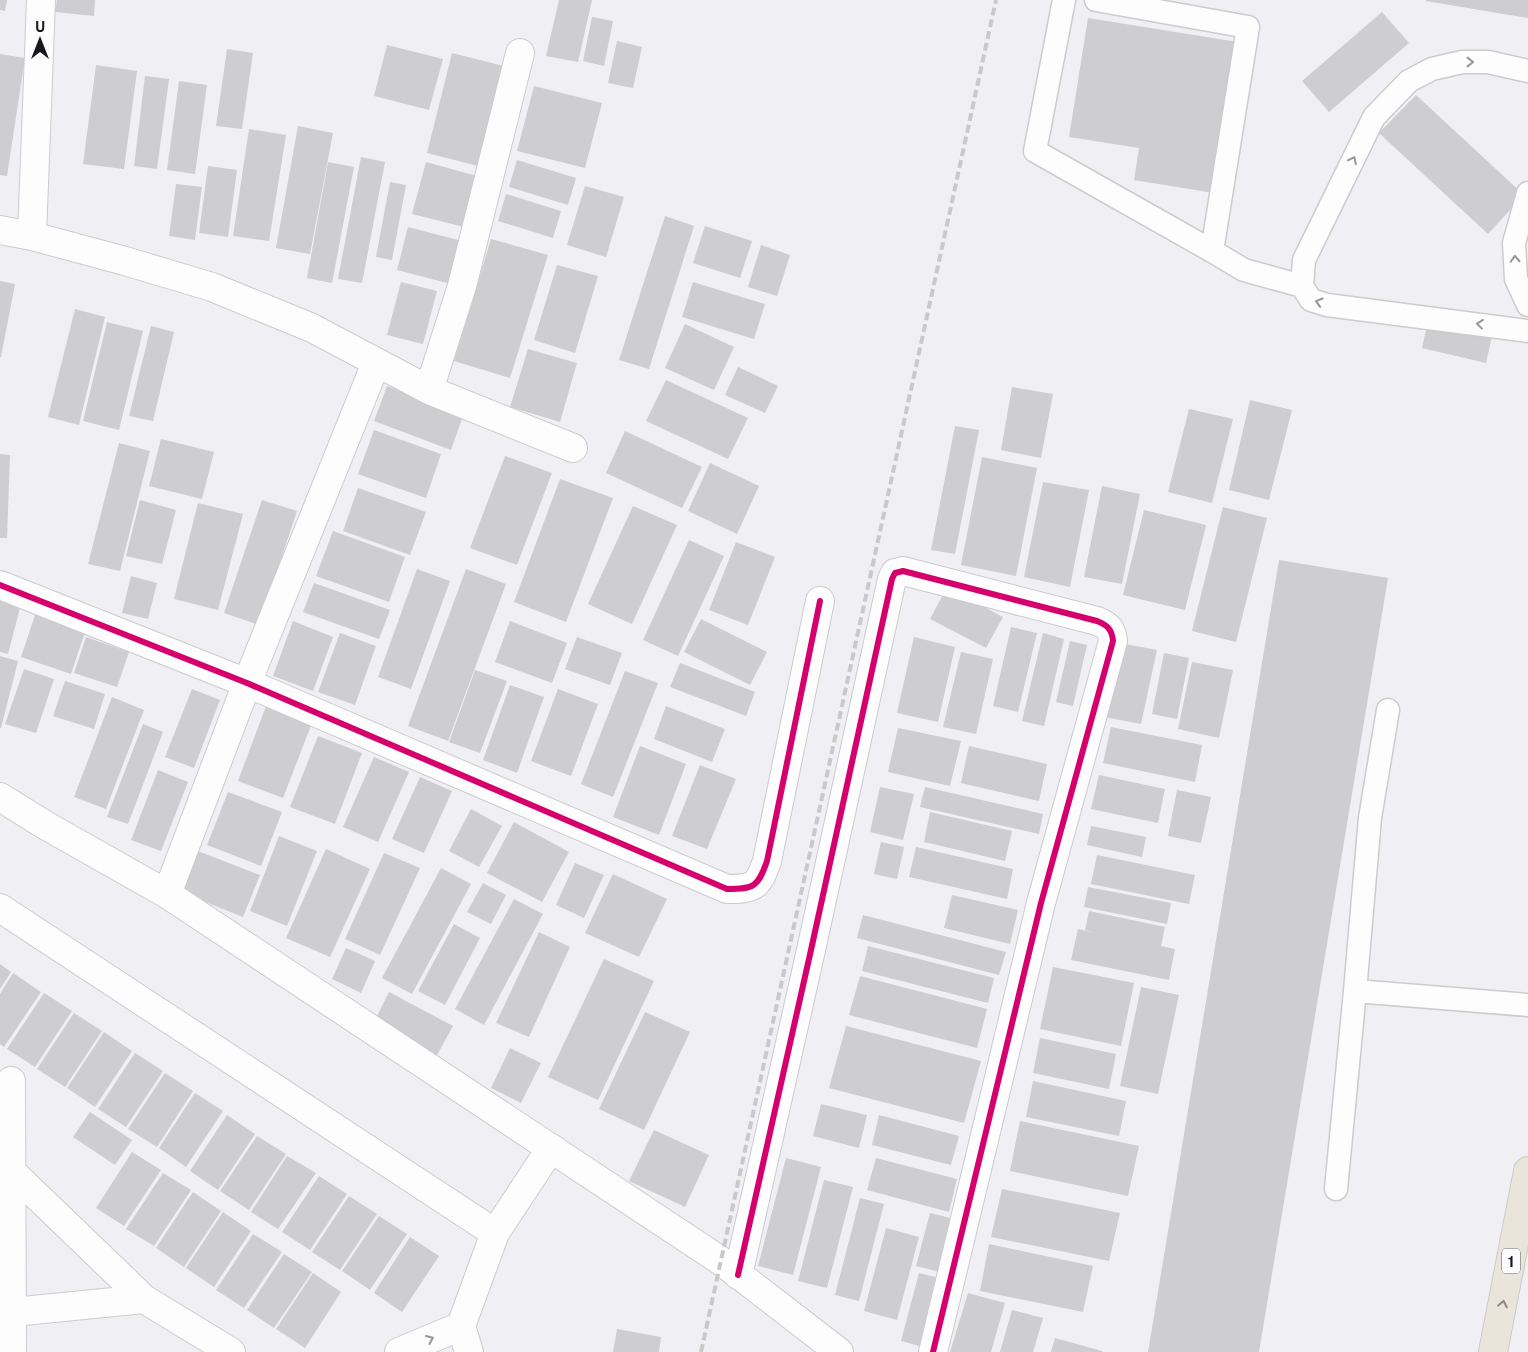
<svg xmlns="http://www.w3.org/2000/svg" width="1528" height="1352" font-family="'Public Sans',sans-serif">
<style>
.building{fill:#cecdcf}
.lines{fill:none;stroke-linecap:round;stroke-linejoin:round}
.lane-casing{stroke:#cccbce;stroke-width:25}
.street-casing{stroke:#cccbce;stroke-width:30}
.secondary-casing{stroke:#cccbce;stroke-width:30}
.highway-casing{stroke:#cbcbcd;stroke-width:30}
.lane{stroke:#fdfdfd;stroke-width:22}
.street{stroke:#fdfdfd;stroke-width:28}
.secondary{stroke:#fdfdfd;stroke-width:28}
.highway{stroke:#eae5da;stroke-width:28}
.rail{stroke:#c9c9ca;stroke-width:4;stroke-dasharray:8 4;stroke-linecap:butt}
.cycleway-casing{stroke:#fcfcfe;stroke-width:9}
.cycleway{stroke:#d6006c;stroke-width:6}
.oneway{stroke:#969697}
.oneway2{stroke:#8c8984}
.labels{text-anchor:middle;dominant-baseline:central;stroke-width:4;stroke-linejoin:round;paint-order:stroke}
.shield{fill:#fcfcfe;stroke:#5d5d5f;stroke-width:1}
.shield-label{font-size:15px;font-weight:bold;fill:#19191b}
</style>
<rect width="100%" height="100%" fill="#f0eff3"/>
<path class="building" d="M 0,0 L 7,0 L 5,11 L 0,10 Z
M 57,0 L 95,0 L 94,16 L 55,12 Z
M 559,0 L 592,0 L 578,62 L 546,56 Z
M 1426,0 L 1528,0 L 1528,18 L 1426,1 Z
M 1382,12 L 1409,43 L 1329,112 L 1302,81 Z
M 592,17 L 613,21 L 604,66 L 583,61 Z
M 1088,18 L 1238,42 L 1214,193 L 1134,180 L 1139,148 L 1069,137 Z
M 617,41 L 642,47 L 633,88 L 608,83 Z
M 387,45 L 443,59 L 429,110 L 374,96 Z
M 227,49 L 253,53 L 242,129 L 216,126 Z
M 452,53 L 512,68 L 486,168 L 427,153 Z
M 0,54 L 25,58 L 7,176 L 0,175 Z
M 96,65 L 137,71 L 124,169 L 83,164 Z
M 145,76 L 169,79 L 157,169 L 134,166 Z
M 179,81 L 207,85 L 195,174 L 167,170 Z
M 534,86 L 602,103 L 585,168 L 517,151 Z
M 1416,95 L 1524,195 L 1488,234 L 1379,133 Z
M 298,126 L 333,133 L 310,254 L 276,248 Z
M 249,129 L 286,135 L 269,241 L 233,236 Z
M 361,157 L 385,162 L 362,283 L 338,279 Z
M 517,160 L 576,178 L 568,205 L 509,187 Z
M 328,162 L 354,167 L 332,283 L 307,278 Z
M 426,162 L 477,176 L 464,227 L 412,214 Z
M 208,166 L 237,170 L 228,237 L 199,233 Z
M 390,182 L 406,185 L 392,260 L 376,257 Z
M 176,184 L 202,187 L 195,240 L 169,236 Z
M 585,186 L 624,197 L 606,257 L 567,245 Z
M 506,194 L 561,211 L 553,238 L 498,221 Z
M 665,216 L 694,226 L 649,369 L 619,360 Z
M 705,226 L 752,241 L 740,278 L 693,263 Z
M 408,227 L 462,241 L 451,284 L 397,270 Z
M 491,239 L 548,255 L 510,378 L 454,361 Z
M 761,245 L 790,255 L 777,296 L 748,287 Z
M 557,265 L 598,276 L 575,353 L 534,340 Z
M 0,281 L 15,284 L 1,357 L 0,357 Z
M 401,282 L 437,291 L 423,344 L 387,335 Z
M 693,282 L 765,304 L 754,339 L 682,317 Z
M 75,309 L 105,317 L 79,425 L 48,417 Z
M 1428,321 L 1492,336 L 1486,363 L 1422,348 Z
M 107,322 L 143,331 L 119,430 L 83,421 Z
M 685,324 L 734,347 L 714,390 L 665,368 Z
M 151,326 L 174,332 L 153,421 L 129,416 Z
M 528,349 L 577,363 L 560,422 L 510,407 Z
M 738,367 L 778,386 L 765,413 L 725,395 Z
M 666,380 L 748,418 L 728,459 L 646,421 Z
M 387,386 L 464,413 L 451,450 L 374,421 Z
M 1012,387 L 1053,394 L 1041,458 L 1001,450 Z
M 1250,400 L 1292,410 L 1269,500 L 1229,490 Z
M 1189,409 L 1233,419 L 1212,503 L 1168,492 Z
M 955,426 L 979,430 L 955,554 L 931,550 Z
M 374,430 L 441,454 L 426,498 L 358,474 Z
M 625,431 L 702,467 L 682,508 L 606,473 Z
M 161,439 L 214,452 L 202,499 L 149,486 Z
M 119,443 L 150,451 L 120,571 L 88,564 Z
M 0,454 L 10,455 L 7,538 L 0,538 Z
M 505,456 L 552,473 L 517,565 L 470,548 Z
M 982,457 L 1037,468 L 1016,576 L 961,565 Z
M 710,463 L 759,486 L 737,534 L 688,511 Z
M 560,479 L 613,498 L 566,622 L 514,602 Z
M 1043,482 L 1089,490 L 1070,587 L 1024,577 Z
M 1102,486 L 1140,494 L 1122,584 L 1084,577 Z
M 358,488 L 426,512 L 410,555 L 343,531 Z
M 140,500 L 176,510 L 162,564 L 126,556 Z
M 262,500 L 297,511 L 259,625 L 224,613 Z
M 198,503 L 243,514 L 218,610 L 174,599 Z
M 633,506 L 677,525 L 632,624 L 588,604 Z
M 1223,507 L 1267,518 L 1236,642 L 1192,631 Z
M 1144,510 L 1206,525 L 1185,610 L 1123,595 Z
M 333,531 L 405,557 L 389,602 L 316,576 Z
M 689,540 L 724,556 L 678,656 L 643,640 Z
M 736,542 L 775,557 L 748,625 L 709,610 Z
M 1279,560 L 1388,578 L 1259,1352 L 1148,1352 Z
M 417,569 L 450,581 L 411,689 L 378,677 Z
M 466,569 L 506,584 L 448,741 L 408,726 Z
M 131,576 L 157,583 L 148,619 L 122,613 Z
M 314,583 L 390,610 L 379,639 L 303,612 Z
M 947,587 L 1003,617 L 986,648 L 930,619 Z
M 0,599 L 21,604 L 8,654 L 0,652 Z
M 36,612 L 86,629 L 71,674 L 21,657 Z
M 701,619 L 767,652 L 750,685 L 684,652 Z
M 293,621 L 333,637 L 313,691 L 273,676 Z
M 510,621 L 567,643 L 552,683 L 495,662 Z
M 1011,627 L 1037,633 L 1018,712 L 993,706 Z
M 340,633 L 376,646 L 355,705 L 318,692 Z
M 1043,633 L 1064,639 L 1044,726 L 1022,721 Z
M 86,637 L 129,652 L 117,687 L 74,673 Z
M 577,637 L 622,653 L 610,685 L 565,669 Z
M 914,637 L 955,647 L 938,722 L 897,713 Z
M 1070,641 L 1087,645 L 1073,706 L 1056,702 Z
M 1120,643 L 1157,650 L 1141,724 L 1104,717 Z
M 961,652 L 993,659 L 976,734 L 943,727 Z
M 1164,653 L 1189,658 L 1177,719 L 1152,714 Z
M 0,656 L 18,661 L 1,728 L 0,728 Z
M 1192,662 L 1233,670 L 1219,738 L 1178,729 Z
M 680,663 L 755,692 L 746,716 L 670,687 Z
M 24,669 L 54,679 L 36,733 L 5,724 Z
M 475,670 L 507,681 L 480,753 L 449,742 Z
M 625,671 L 658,683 L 613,797 L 581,784 Z
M 65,681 L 105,694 L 94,729 L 53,716 Z
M 510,685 L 544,697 L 517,773 L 483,760 Z
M 192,689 L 220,700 L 194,768 L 165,757 Z
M 558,689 L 598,704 L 571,776 L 531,761 Z
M 112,697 L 144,710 L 106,809 L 74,797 Z
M 266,706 L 312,723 L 283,798 L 238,781 Z
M 666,706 L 725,729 L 712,762 L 654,739 Z
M 143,724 L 163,732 L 128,824 L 107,817 Z
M 1111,727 L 1202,745 L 1195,782 L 1103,763 Z
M 898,728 L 961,741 L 950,786 L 888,772 Z
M 318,736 L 362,753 L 335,824 L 290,807 Z
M 640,746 L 686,764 L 659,835 L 613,817 Z
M 969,746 L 1047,764 L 1039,801 L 961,783 Z
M 374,757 L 409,772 L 378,842 L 343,827 Z
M 700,765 L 736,779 L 707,849 L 672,836 Z
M 158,770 L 188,782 L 161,851 L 131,840 Z
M 1099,775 L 1165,789 L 1158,823 L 1091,809 Z
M 420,777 L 452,791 L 424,853 L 392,839 Z
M 880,787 L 914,794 L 903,840 L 870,832 Z
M 925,787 L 1043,814 L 1039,834 L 920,807 Z
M 1177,790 L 1211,797 L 1201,843 L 1168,836 Z
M 228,792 L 282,812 L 261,866 L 207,845 Z
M 471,809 L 502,826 L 479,867 L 449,851 Z
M 930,812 L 1012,831 L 1005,861 L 924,842 Z
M 514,822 L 569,852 L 542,902 L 487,873 Z
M 1091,826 L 1146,837 L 1142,857 L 1087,845 Z
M 279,836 L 317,851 L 287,926 L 250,911 Z
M 881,842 L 904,847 L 897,879 L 874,874 Z
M 916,847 L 1013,869 L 1007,899 L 909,877 Z
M 326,849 L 370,869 L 330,957 L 286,938 Z
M 195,850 L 260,875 L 243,917 L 178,891 Z
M 384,853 L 420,868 L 380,955 L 345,939 Z
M 1097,855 L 1195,875 L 1189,904 L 1091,884 Z
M 575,863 L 604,875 L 584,918 L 556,905 Z
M 441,868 L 471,884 L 412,994 L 382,978 Z
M 613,874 L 667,899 L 639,957 L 585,933 Z
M 483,883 L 506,895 L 491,924 L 467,912 Z
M 1088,887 L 1171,903 L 1167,924 L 1084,907 Z
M 952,895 L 1018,910 L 1010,944 L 944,928 Z
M 514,899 L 543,914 L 484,1025 L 455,1009 Z
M 1089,911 L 1165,927 L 1161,946 L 1175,949 L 1169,980 L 1071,960 L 1078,929 L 1096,933 L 1085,930 Z
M 863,915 L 1006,952 L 999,975 L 857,938 Z
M 454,924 L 480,938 L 445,1005 L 418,991 Z
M 539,932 L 570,947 L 529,1037 L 496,1023 Z
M 868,946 L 994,978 L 988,1003 L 862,971 Z
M 346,948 L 375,961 L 361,993 L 332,979 Z
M 604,959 L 654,981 L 598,1100 L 548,1077 Z
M 0,964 L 11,972 L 0,989 Z
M 1053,967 L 1134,983 L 1121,1046 L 1040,1029 Z
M 13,973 L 41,992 L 4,1047 L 0,1044 L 0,994 Z
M 860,976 L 987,1009 L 977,1048 L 849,1015 Z
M 1141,987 L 1179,995 L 1158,1094 L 1120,1086 Z
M 389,992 L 453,1026 L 437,1055 L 374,1022 Z
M 44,993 L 72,1011 L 35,1067 L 7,1049 Z
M 645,1012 L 690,1032 L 644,1130 L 599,1109 Z
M 74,1013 L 102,1031 L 65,1087 L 37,1069 Z
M 846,1026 L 981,1061 L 964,1123 L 829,1088 Z
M 104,1032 L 132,1051 L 95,1107 L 67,1088 Z
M 1040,1038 L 1116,1054 L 1109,1089 L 1033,1073 Z
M 510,1048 L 541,1063 L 521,1103 L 491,1088 Z
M 135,1053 L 163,1071 L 126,1127 L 98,1109 Z
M 165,1073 L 193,1091 L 157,1147 L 128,1129 Z
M 1033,1081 L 1126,1101 L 1119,1136 L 1026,1117 Z
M 195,1093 L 223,1111 L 186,1167 L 159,1148 Z
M 821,1104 L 867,1115 L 859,1148 L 813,1136 Z
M 90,1112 L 132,1140 L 115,1165 L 73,1137 Z
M 227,1115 L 255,1134 L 218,1190 L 190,1171 Z
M 879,1115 L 959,1136 L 951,1165 L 872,1145 Z
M 1020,1121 L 1139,1146 L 1128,1196 L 1010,1171 Z
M 654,1130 L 709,1155 L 685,1207 L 629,1181 Z
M 257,1136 L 286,1154 L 249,1210 L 220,1191 Z
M 132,1152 L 161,1170 L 124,1226 L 96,1208 Z
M 287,1156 L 316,1173 L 278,1229 L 251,1212 Z
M 786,1158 L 821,1167 L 793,1275 L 758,1266 Z
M 876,1158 L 957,1179 L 949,1212 L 867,1190 Z
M 163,1173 L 191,1190 L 154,1246 L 126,1229 Z
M 319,1176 L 347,1194 L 310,1250 L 282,1232 Z
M 824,1180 L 853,1187 L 827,1288 L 798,1281 Z
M 1002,1189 L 1120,1213 L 1109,1261 L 991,1237 Z
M 193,1192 L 221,1211 L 184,1267 L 156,1248 Z
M 349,1196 L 377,1214 L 340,1270 L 312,1252 Z
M 860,1198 L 884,1204 L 859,1301 L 835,1295 Z
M 223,1212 L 251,1231 L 214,1287 L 186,1268 Z
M 930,1213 L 959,1220 L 944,1273 L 916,1266 Z
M 379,1216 L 407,1234 L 370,1290 L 342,1271 Z
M 886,1228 L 919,1237 L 897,1320 L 864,1311 Z
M 253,1234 L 282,1252 L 244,1308 L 216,1290 Z
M 410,1237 L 439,1256 L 402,1312 L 374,1293 Z
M 989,1244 L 1093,1266 L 1083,1312 L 980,1291 Z
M 284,1254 L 312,1272 L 274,1328 L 247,1310 Z
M 313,1273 L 341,1292 L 305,1348 L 276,1329 Z
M 919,1273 L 948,1280 L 930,1349 L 901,1341 Z
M 968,1293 L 1005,1303 L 991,1352 L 950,1352 Z
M 1012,1310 L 1043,1318 L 1033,1352 L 1000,1352 Z
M 617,1329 L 661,1337 L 659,1352 L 613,1352 Z
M 1055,1338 L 1102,1351 L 1102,1352 L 1051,1352 Z"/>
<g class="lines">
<g class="lane-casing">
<path id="lane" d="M 1064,0 L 1035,151 L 1212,251
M 1096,0 L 1248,27 L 1212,251 L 1244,270 L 1302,286
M 1528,71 L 1488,62 L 1462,62 L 1432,69 L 1409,81 L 1374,117 L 1304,260 L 1302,286 L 1311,300 L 1327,305 L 1528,331
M 1528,193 L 1514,243 L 1516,279 L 1528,305
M 1388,710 L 1370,818 L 1355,991 L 1528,1005
M 1336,1189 L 1355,991"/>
</g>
<g class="street-casing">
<path id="street" d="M 0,230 L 32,236 L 125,261 L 212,287 L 312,328 L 429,390 L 573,448
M 32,236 L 41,0
M 429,390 L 462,286 L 520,53
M 0,585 L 247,683 L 727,889 C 754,889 758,887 767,861 L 820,601
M 167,894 L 247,683 L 376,363
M 0,908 L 495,1233
M 11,1081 L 12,1352
M 11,1171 L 144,1299 L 231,1352
M 738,1275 L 811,950 L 892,579 L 895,573 L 903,571 L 1097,621 C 1107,625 1112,629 1113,641 L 1041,903 L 933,1352
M 13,1312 L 144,1299
M 399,1352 L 461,1326
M 469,1352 L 461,1326 L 495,1233 L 551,1148"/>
</g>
<g class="secondary-casing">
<path id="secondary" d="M 0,797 L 45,825 L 167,894 L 721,1261 L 839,1352"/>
</g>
<g class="highway-casing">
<path id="highway" d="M 1493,1352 L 1528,1171"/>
</g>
<use href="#lane" class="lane"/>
<use href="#street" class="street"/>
<use href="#secondary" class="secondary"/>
<use href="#highway" class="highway"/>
<path class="rail" d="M 701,1352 L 996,0"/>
<g class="cycleway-casing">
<path id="cycleway" d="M 0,585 L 247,683 L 727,889 C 754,889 758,887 767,861 L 820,601
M 738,1275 L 811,950 L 892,579 L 895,573 L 903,571 L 1097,621 C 1107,625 1112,629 1113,641 L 1041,903 L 933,1352"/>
</g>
<use href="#cycleway" class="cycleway"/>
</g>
<defs><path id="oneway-chevron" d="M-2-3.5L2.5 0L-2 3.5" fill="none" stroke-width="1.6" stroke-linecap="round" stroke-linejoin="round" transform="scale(1.25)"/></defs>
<g class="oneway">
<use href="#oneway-chevron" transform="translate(1470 62)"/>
<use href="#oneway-chevron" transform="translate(1353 160) rotate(-64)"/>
<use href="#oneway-chevron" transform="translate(1515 259) rotate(-93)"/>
<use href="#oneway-chevron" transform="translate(1319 302) rotate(-163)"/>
<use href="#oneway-chevron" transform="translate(1480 324) rotate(-173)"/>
<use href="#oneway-chevron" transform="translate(430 1339) rotate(-23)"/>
</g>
<use class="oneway2" href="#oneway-chevron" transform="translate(1503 1304) rotate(-79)"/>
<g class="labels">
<rect class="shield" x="1502" y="1248.5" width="18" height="25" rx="4"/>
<g class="shield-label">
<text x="1511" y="1261">1</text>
</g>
</g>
<g transform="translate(40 40)" stroke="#fcfcfe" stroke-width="4" paint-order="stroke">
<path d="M0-4L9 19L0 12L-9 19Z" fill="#19191b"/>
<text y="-8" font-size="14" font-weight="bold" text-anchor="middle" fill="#19191b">U</text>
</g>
</svg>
